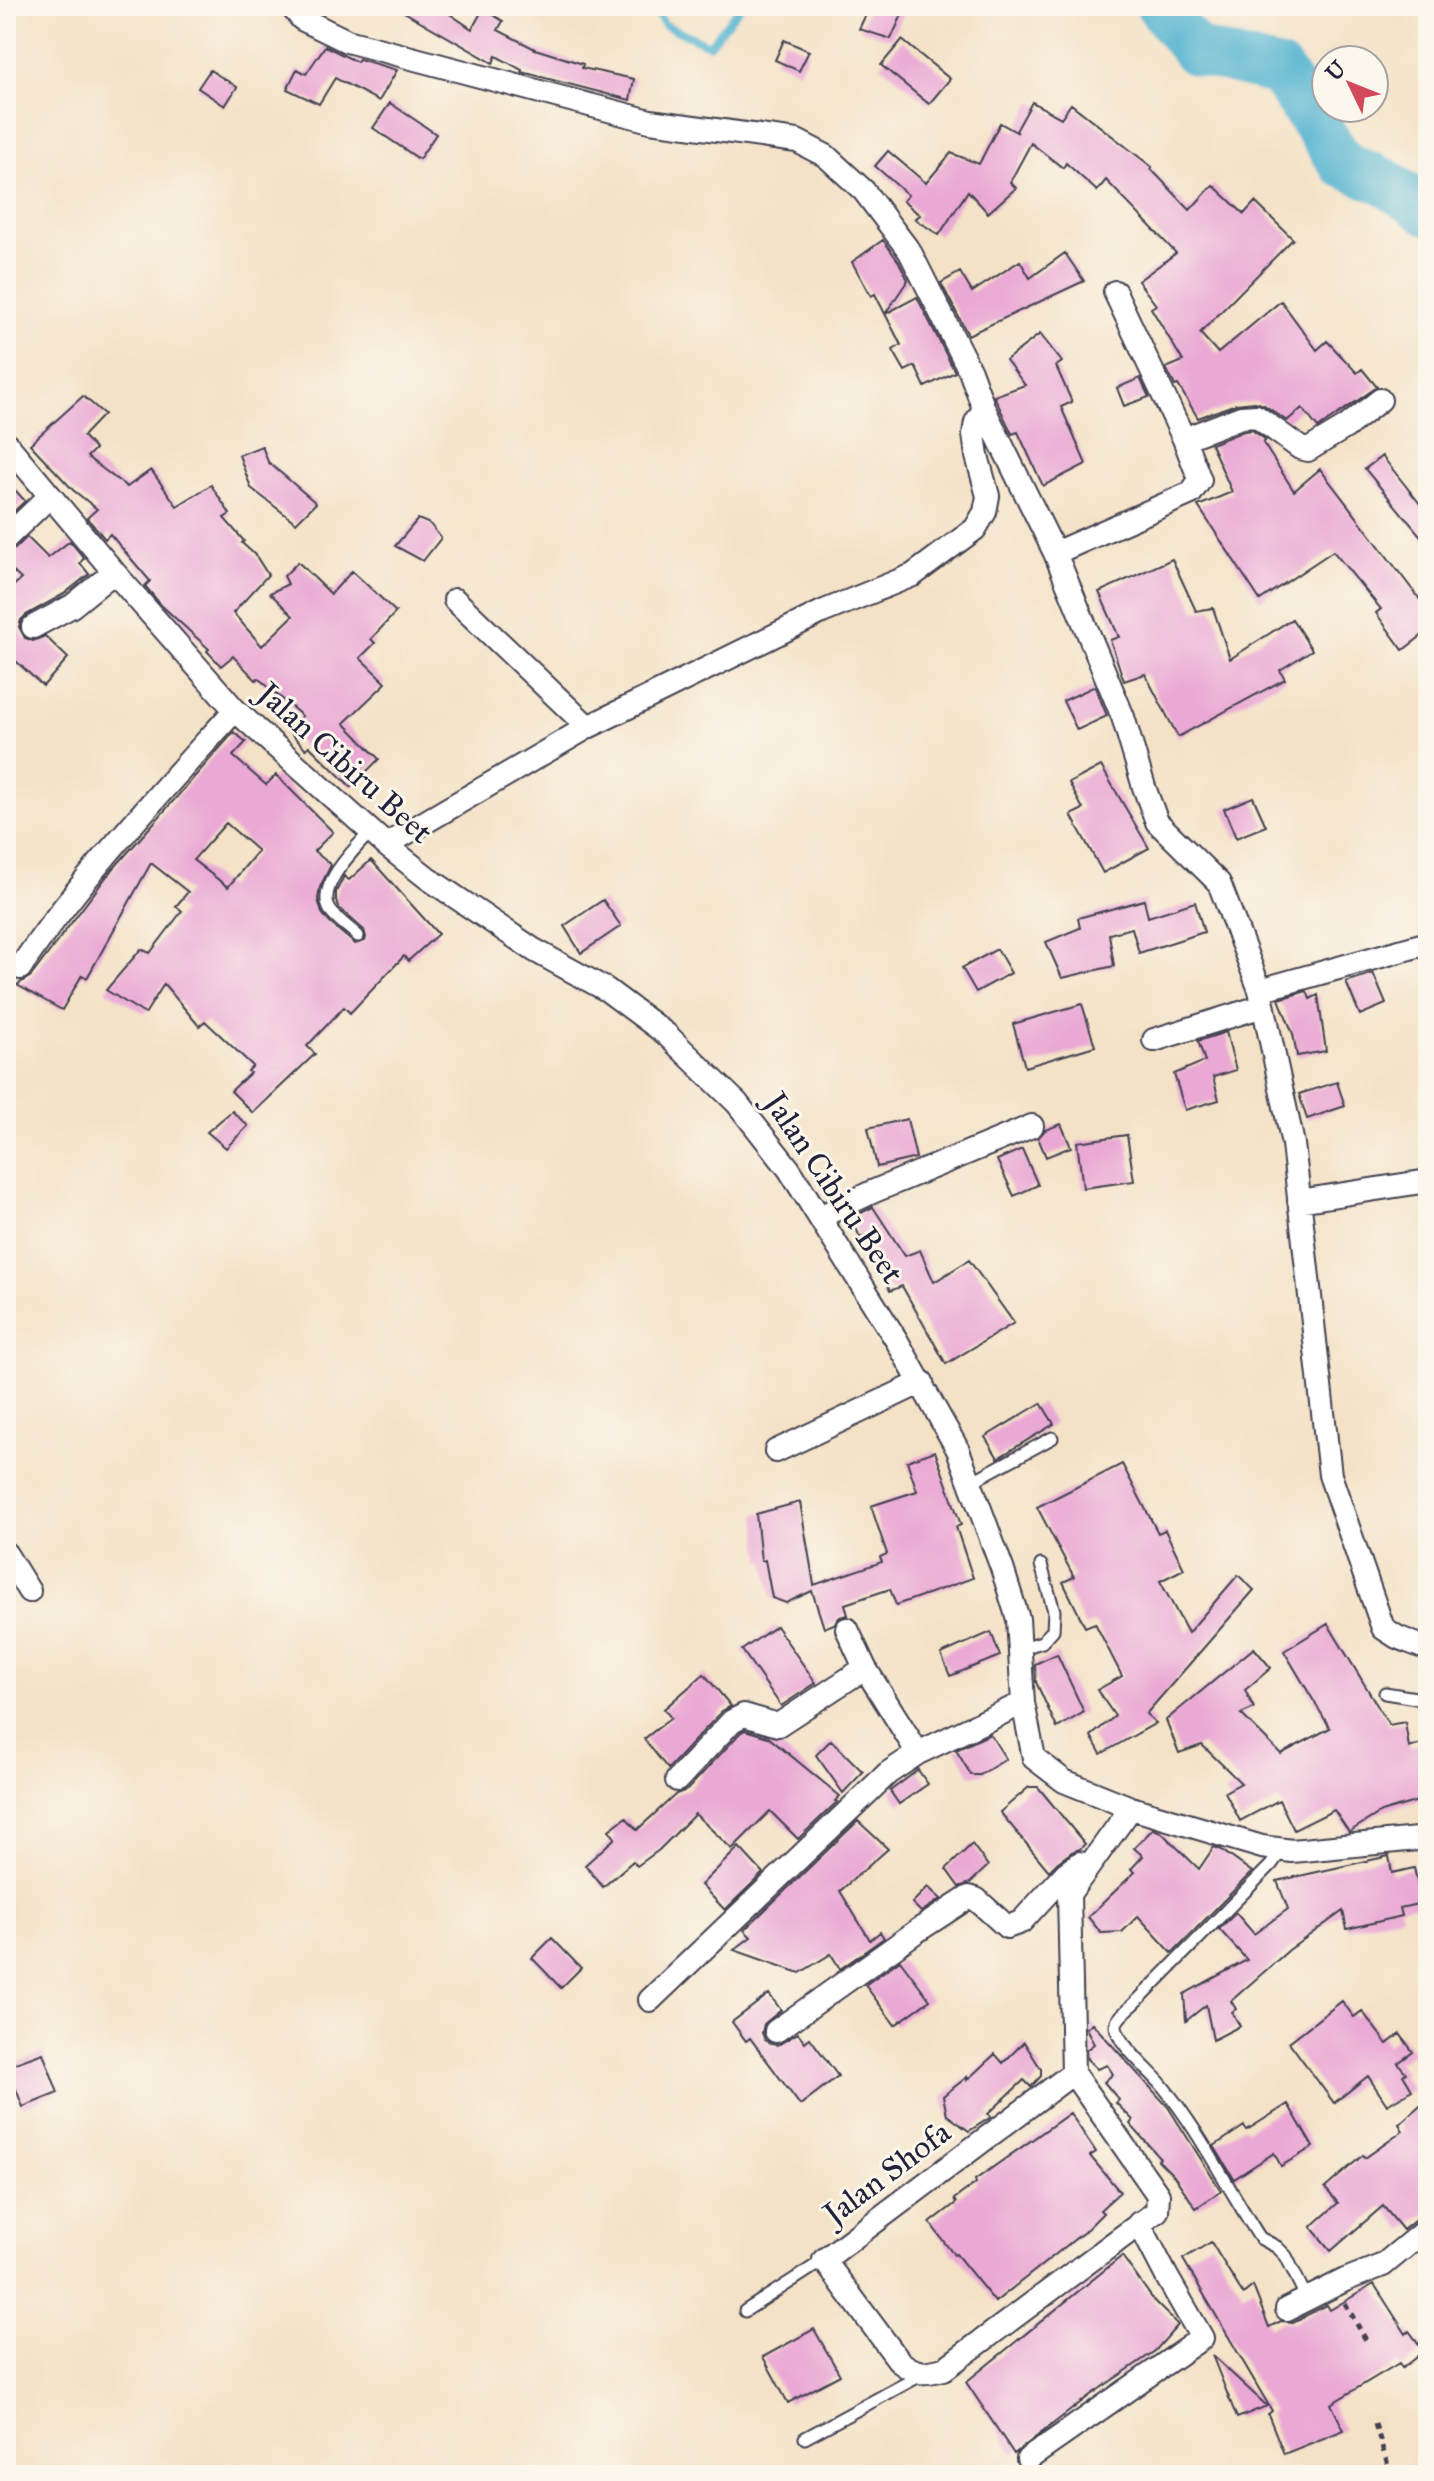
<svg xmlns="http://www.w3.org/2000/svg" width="1434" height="2481" font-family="'IM FELL Great Primer',serif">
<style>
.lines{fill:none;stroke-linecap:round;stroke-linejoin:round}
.stream{stroke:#52b3d0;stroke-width:8}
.river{stroke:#52b3d0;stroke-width:48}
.building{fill:#eaa9d4;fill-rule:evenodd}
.service-casing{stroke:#423f50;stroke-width:15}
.minor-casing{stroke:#423f50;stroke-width:26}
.path{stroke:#423f50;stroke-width:5;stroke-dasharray:6 6;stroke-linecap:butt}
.service{stroke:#fff;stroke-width:11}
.minor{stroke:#fff;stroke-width:22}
.labels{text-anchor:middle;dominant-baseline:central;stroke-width:6;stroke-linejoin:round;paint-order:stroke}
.street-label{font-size:32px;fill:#22223b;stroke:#fbf7ec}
</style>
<rect width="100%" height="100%" fill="#fbf7ec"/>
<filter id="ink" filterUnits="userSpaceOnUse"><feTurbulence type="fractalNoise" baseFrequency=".0125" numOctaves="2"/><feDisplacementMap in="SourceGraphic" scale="16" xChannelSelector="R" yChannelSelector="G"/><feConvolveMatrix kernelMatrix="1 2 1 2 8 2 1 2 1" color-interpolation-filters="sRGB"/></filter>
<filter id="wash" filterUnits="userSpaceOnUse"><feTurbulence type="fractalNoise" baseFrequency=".006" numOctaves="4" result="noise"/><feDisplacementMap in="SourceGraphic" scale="32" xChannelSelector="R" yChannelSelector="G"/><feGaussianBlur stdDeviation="1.8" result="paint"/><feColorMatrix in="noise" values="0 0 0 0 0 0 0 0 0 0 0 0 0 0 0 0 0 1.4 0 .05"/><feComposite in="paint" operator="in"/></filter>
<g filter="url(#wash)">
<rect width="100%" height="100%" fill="#f4e2c7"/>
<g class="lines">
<path class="stream" d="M 652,6 L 665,25 L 709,45 L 741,6"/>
<path class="river" d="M 1160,6 L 1195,51 L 1280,72 L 1343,164 L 1385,182 L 1428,211"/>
</g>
<g id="blocks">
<path class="building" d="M 394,6 L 438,6 L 472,29 L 483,9 L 503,21 L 498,30 L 535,49 L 583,64 L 582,68 L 634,79 L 630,100 L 522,72 L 522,70 L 496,56 L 493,63 Z
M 870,6 L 906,6 L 891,39 L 859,29 Z
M 784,40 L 809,51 L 799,71 L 775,60 Z
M 902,40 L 950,79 L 929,104 L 881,65 Z
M 325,46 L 357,62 L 359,59 L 397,70 L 379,101 L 335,78 L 319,104 L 287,89 L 297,69 L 306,74 Z
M 210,70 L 237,87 L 225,106 L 198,88 Z
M 1032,102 L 1061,118 L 1071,104 L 1152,167 L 1151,169 L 1190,210 L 1213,185 L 1244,214 L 1255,202 L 1293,239 L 1200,333 L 1218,353 L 1281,301 L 1317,350 L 1327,341 L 1357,373 L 1362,369 L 1377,387 L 1318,428 L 1302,408 L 1287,421 L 1264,405 L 1255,402 L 1236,404 L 1198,418 L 1178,385 L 1175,386 L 1166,368 L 1183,361 L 1151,308 L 1156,305 L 1138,281 L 1176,253 L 1106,180 L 1097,191 L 1066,163 L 1063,168 L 1031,143 L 1010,182 L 1016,188 L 988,213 L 968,191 L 939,235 L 915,219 L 920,215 L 903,201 L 908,195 L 875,166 L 888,151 L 926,183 L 951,153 L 979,164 L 1000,123 L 1018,133 L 1016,131 Z
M 390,103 L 436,134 L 419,159 L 373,128 Z
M 883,240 L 899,262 L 908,280 L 885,314 L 917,297 L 955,372 L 925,387 L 915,366 L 905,371 L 893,350 L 901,345 L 875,294 L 871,296 L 852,262 Z
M 1065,253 L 1084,281 L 968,335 L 941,283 L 960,272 L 972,292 L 1020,261 L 1030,278 Z
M 1040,334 L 1062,362 L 1056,366 L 1072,402 L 1061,407 L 1086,464 L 1043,486 L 1018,432 L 1012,434 L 994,396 L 1025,385 L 1006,360 Z
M 1140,378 L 1149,397 L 1124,406 L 1117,388 Z
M 83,396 L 104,414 L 83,436 L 95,449 L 87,457 L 127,487 L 151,470 L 177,506 L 211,485 L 230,514 L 224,518 L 244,541 L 242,543 L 256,556 L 268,575 L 233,613 L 262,646 L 293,616 L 270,593 L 288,584 L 284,576 L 298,562 L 331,594 L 352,571 L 396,612 L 371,639 L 375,643 L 360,658 L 386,683 L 344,723 L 379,759 L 351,787 L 309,746 L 306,749 L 287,730 L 302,716 L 258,678 L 256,680 L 233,656 L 221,666 L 207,651 L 209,649 L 161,605 L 145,586 L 150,581 L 110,534 L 105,539 L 87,518 L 97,509 L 73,490 L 30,444 Z
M 1252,430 L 1266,440 L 1263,443 L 1294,491 L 1320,469 L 1428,610 L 1428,631 L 1403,650 L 1376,613 L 1381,609 L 1333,551 L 1260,600 L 1198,506 L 1232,492 L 1211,444 L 1244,431 Z
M 262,446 L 268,462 L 316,503 L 296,523 L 251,488 L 239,455 Z
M 1382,456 L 1428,514 L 1428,545 L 1365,469 Z
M 6,480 L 25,501 L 6,519 Z
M 418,519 L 430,524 L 441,538 L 423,561 L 395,546 Z
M 27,537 L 48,558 L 70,541 L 84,558 L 80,563 L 89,574 L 64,594 L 26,615 L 21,620 L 19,627 L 25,638 L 33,641 L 45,636 L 68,658 L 43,686 L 6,652 L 6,600 L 13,593 L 10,589 L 21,579 L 6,565 L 6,552 L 15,549 Z
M 1172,559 L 1196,611 L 1213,608 L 1230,659 L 1292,619 L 1312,650 L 1280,670 L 1285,679 L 1178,737 L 1145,674 L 1124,681 L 1110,640 L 1119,637 L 1099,592 Z
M 1095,686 L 1107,716 L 1077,730 L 1063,701 Z
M 234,732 L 246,742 L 233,756 L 266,785 L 276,775 L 333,832 L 314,851 L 331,865 L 320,887 L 318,899 L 322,913 L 330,923 L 355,944 L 365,941 L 366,937 L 364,930 L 339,908 L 336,900 L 336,892 L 344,876 L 349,880 L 371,860 L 438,934 L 408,961 L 404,956 L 350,1013 L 344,1007 L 307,1046 L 315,1054 L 253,1113 L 231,1091 L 250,1073 L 248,1071 L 253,1066 L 205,1021 L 199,1026 L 164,984 L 145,1014 L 106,990 L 141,949 L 150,953 L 182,911 L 176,906 L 188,892 L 151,863 L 87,978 L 82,975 L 62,1010 L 17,985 L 31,976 L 107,876 ZM 226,823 L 258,851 L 228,887 L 193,860 Z
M 1101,766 L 1149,848 L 1103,873 L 1071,815 L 1083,809 L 1069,783 Z
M 1253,797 L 1266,826 L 1236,838 L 1224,809 Z
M 603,900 L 621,926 L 581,953 L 564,926 Z
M 1144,900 L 1148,917 L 1195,902 L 1204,932 L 1139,953 L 1132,928 L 1109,934 L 1114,966 L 1062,978 L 1046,942 L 1080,928 L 1078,918 Z
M 997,949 L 1011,973 L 976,992 L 962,968 Z
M 1373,973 L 1386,1004 L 1360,1015 L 1346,982 Z
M 1307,991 L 1310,999 L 1318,995 L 1326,1051 L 1297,1056 L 1293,1034 L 1279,999 Z
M 1082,1004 L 1095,1046 L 1025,1067 L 1013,1024 Z
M 1226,1032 L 1236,1070 L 1213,1077 L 1219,1100 L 1185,1110 L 1174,1074 L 1205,1061 L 1198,1041 Z
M 1337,1082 L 1345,1106 L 1307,1119 L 1299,1094 Z
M 232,1111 L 248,1126 L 226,1148 L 207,1132 Z
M 907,1119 L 916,1158 L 877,1167 L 868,1128 Z
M 1061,1124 L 1071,1147 L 1046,1157 L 1038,1138 L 1045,1130 Z
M 1127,1135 L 1134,1181 L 1083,1188 L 1077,1142 Z
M 1022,1149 L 1038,1185 L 1014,1196 L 997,1160 Z
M 873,1207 L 905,1256 L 920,1250 L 934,1282 L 969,1260 L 1014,1323 L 946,1364 L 902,1286 L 890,1291 L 866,1235 L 860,1237 L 851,1218 Z
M 1041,1403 L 1054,1424 L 998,1458 L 985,1437 Z
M 935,1451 L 961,1525 L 956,1527 L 973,1578 L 896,1605 L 890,1589 L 845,1604 L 848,1615 L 840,1617 L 834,1624 L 824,1628 L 812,1591 L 786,1603 L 772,1598 L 765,1560 L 761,1561 L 756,1514 L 800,1502 L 814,1585 L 882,1562 L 880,1557 L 887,1554 L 871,1506 L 917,1491 L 907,1461 Z
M 1122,1464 L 1158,1533 L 1165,1530 L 1184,1569 L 1160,1581 L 1188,1633 L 1238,1575 L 1254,1590 L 1146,1714 L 1156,1723 L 1101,1754 L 1091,1736 L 1115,1716 L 1097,1690 L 1122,1676 L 1095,1623 L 1085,1627 L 1063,1582 L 1074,1577 L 1037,1507 Z
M 1328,1624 L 1389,1725 L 1405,1722 L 1409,1748 L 1428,1742 L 1428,1798 L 1381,1812 L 1349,1832 L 1334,1810 L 1294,1830 L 1279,1800 L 1240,1821 L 1225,1792 L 1241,1783 L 1202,1745 L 1179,1753 L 1166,1720 L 1254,1648 L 1271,1668 L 1245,1690 L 1254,1708 L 1241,1714 L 1281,1754 L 1330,1728 L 1284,1651 Z
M 776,1626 L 816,1683 L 781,1706 L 742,1650 Z
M 991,1632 L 1000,1656 L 950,1676 L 941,1654 Z
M 1057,1654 L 1084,1712 L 1057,1728 L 1036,1682 L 1035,1664 Z
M 704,1674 L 731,1706 L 722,1711 L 668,1769 L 644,1739 L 671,1718 L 664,1709 Z
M 745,1730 L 768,1737 L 840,1796 L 835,1801 L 837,1802 L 798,1839 L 770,1811 L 732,1849 L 695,1814 L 659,1850 L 637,1866 L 633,1861 L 603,1887 L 585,1865 L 615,1838 L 609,1830 L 626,1817 L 637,1830 L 676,1794 L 687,1790 L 741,1732 Z
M 990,1734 L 1006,1759 L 980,1775 L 971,1775 L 956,1750 Z
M 831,1740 L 863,1772 L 843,1793 L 816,1755 Z
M 918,1770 L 928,1784 L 899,1804 L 890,1791 Z
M 1029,1787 L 1038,1787 L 1085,1844 L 1080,1849 L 1072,1852 L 1058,1862 L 1049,1871 L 1000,1812 Z
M 858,1821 L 888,1849 L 840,1891 L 870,1940 L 880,1932 L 884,1938 L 840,1969 L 831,1954 L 800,1973 L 734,1950 L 751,1937 L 744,1930 Z
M 1153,1829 L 1161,1832 L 1199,1869 L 1214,1847 L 1220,1849 L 1252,1872 L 1172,1953 L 1138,1916 L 1122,1932 L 1101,1933 L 1088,1917 L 1135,1872 L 1131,1869 L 1143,1856 L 1134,1848 Z
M 972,1844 L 988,1866 L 970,1883 L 959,1887 L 946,1869 Z
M 739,1847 L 763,1873 L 725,1910 L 701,1885 Z
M 1389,1856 L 1392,1873 L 1414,1868 L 1422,1903 L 1400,1908 L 1402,1916 L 1347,1929 L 1343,1911 L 1289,1950 L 1231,2001 L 1236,2009 L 1232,2012 L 1240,2026 L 1213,2040 L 1206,2005 L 1186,2021 L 1184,1994 L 1247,1960 L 1219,1929 L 1236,1913 L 1254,1934 L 1288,1909 L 1277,1881 Z
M 928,1887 L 941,1899 L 921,1912 L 912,1903 Z
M 552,1938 L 581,1968 L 561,1988 L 532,1958 Z
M 900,1960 L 930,2000 L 895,2025 L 865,1985 Z
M 769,1994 L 781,2010 L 764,2024 L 762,2033 L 765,2040 L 771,2044 L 778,2045 L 798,2033 L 805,2042 L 810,2038 L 838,2076 L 800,2105 L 750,2038 L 746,2041 L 732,2022 Z
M 1342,2001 L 1354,2017 L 1362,2011 L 1387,2044 L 1400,2034 L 1413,2052 L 1398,2063 L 1406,2073 L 1403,2075 L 1412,2090 L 1387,2105 L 1368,2076 L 1334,2103 L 1289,2042 Z
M 1092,2023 L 1168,2107 L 1221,2191 L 1196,2208 L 1174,2176 L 1158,2160 L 1160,2158 L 1130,2124 L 1133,2120 L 1116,2103 L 1119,2100 L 1104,2082 L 1113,2074 L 1107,2065 L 1097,2069 L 1087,2059 L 1086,2050 L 1094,2044 L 1086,2028 Z
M 1024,2042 L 1041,2069 L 1041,2076 L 1031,2087 L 1024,2080 L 988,2114 L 991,2117 L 969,2131 L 947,2115 L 943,2096 L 967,2077 L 967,2080 L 995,2054 L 1003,2063 Z
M 43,2053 L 58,2093 L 23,2107 L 7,2066 Z
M 1428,2098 L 1428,2214 L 1419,2217 L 1403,2230 L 1383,2206 L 1331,2251 L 1311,2227 L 1338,2203 L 1325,2188 L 1363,2155 L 1365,2158 L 1403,2131 L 1399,2124 Z
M 1288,2104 L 1313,2147 L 1281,2166 L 1274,2153 L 1234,2179 L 1214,2146 L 1244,2126 L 1247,2130 Z
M 1070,2113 L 1096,2152 L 1090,2156 L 1120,2192 L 1100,2210 L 1103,2213 L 1084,2232 L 995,2302 L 956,2254 L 954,2255 L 930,2223 L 956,2203 L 954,2199 L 976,2183 L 975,2180 Z
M 1211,2242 L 1243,2294 L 1253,2286 L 1269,2327 L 1281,2321 L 1293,2322 L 1327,2305 L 1330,2310 L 1374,2284 L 1406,2334 L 1409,2331 L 1424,2351 L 1402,2368 L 1399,2363 L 1331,2404 L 1344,2430 L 1284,2454 L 1268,2414 L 1272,2411 L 1183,2259 Z
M 1122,2256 L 1155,2302 L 1178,2325 L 1155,2351 L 1089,2396 L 1014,2454 L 966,2382 Z
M 814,2329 L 840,2375 L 788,2403 L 763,2357 Z
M 1212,2355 L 1267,2406 L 1237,2418 Z"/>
</g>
</g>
<g filter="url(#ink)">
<use href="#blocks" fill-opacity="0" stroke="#423f50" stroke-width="2"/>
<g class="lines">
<g class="service-casing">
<path id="service" d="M 358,936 C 350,928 337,920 330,910 C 315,886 357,847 371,831
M 971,1482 L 1052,1438
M 1019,1649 L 1042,1642 L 1053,1630 L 1054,1611 L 1041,1565
M 1385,1693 L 1428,1700
M 1282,1850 L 1271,1865 L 1135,2003 C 1130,2008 1116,2018 1116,2026 C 1116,2042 1150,2071 1161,2084 C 1200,2131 1227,2187 1260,2238 L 1277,2247 L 1286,2256 L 1307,2299
M 745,2311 L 824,2260
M 805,2438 L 923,2374"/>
</g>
<g class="minor-casing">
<path id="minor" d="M 291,6 L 302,19 L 347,41 L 650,121 L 797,141 L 826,156 L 864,191 L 910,252 L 970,371 L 984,409 L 1055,553 L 1123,717 L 1144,787 L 1157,822 L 1219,883 L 1260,990 L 1293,1144 L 1330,1475 L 1383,1628 L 1397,1637 L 1428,1649
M 1115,292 L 1184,439
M 6,443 L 114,572 L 235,710 L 386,845 L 429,879 L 534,950 L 607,990 L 666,1034 L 737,1103 L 789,1169 L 897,1341 L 958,1450 L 1002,1568 L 1018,1619 L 1023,1703 L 1034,1758 L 1064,1781 L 1131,1808 L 1262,1847 L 1292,1851 L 1428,1838
M 6,538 L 50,496
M 1055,553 L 1191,493 L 1200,480 L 1184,439 L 1241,417 L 1256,416 L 1300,448 L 1308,450 L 1346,427 L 1380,400
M 455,600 L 588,727
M 33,627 L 72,606 L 114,572
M 386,845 L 588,727 L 822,612 L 913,575 L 975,529 L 985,512 L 988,496 L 977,456 L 974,434 L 976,422 L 984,409
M 20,968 C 82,876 161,792 235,710
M 1260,990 L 1428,943
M 1154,1040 L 1263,1006
M 1299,1201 L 1428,1181
M 820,1217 L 872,1192 L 1032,1126
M 776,1451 L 922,1382
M 6,1554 L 29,1591
M 865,1668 L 918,1753
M 677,1780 L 732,1721 L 744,1715 L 778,1725 L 865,1668 L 847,1629
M 650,2000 L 888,1773 L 918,1753 L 1023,1703
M 776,2031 L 917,1931 L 969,1897 L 976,1899 L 1007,1927 L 1021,1922 L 1066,1873 L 1080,1863
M 1073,2073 L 824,2260 L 900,2362 C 917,2375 924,2374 944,2369 L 1157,2211 L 1158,2195 L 1073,2073 L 1069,1894 L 1131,1808
M 1287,2309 L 1345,2280 L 1383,2265 L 1428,2228
M 1028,2459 L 1202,2338 L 1167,2277 L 1139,2223"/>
</g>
<path class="path" d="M 1345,2303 L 1366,2340
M 1375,2424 L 1391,2475"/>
<use href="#service" class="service"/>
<use href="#minor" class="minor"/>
</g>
</g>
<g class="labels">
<g class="street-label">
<text transform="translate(345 763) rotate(42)">Jalan Cibiru Beet</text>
<text transform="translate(834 1188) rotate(56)">Jalan Cibiru Beet</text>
<text transform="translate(887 2173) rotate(-37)">Jalan Shofa</text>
</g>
</g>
<rect width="1434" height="2481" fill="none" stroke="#fbf7ec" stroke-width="32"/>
<g transform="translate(1350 84) rotate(313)"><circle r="38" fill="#fbf7ec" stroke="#a4a2a5" stroke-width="2"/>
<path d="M0-6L14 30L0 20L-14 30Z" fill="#d1495b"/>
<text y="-12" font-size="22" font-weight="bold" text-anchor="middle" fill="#22223b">U</text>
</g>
</svg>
